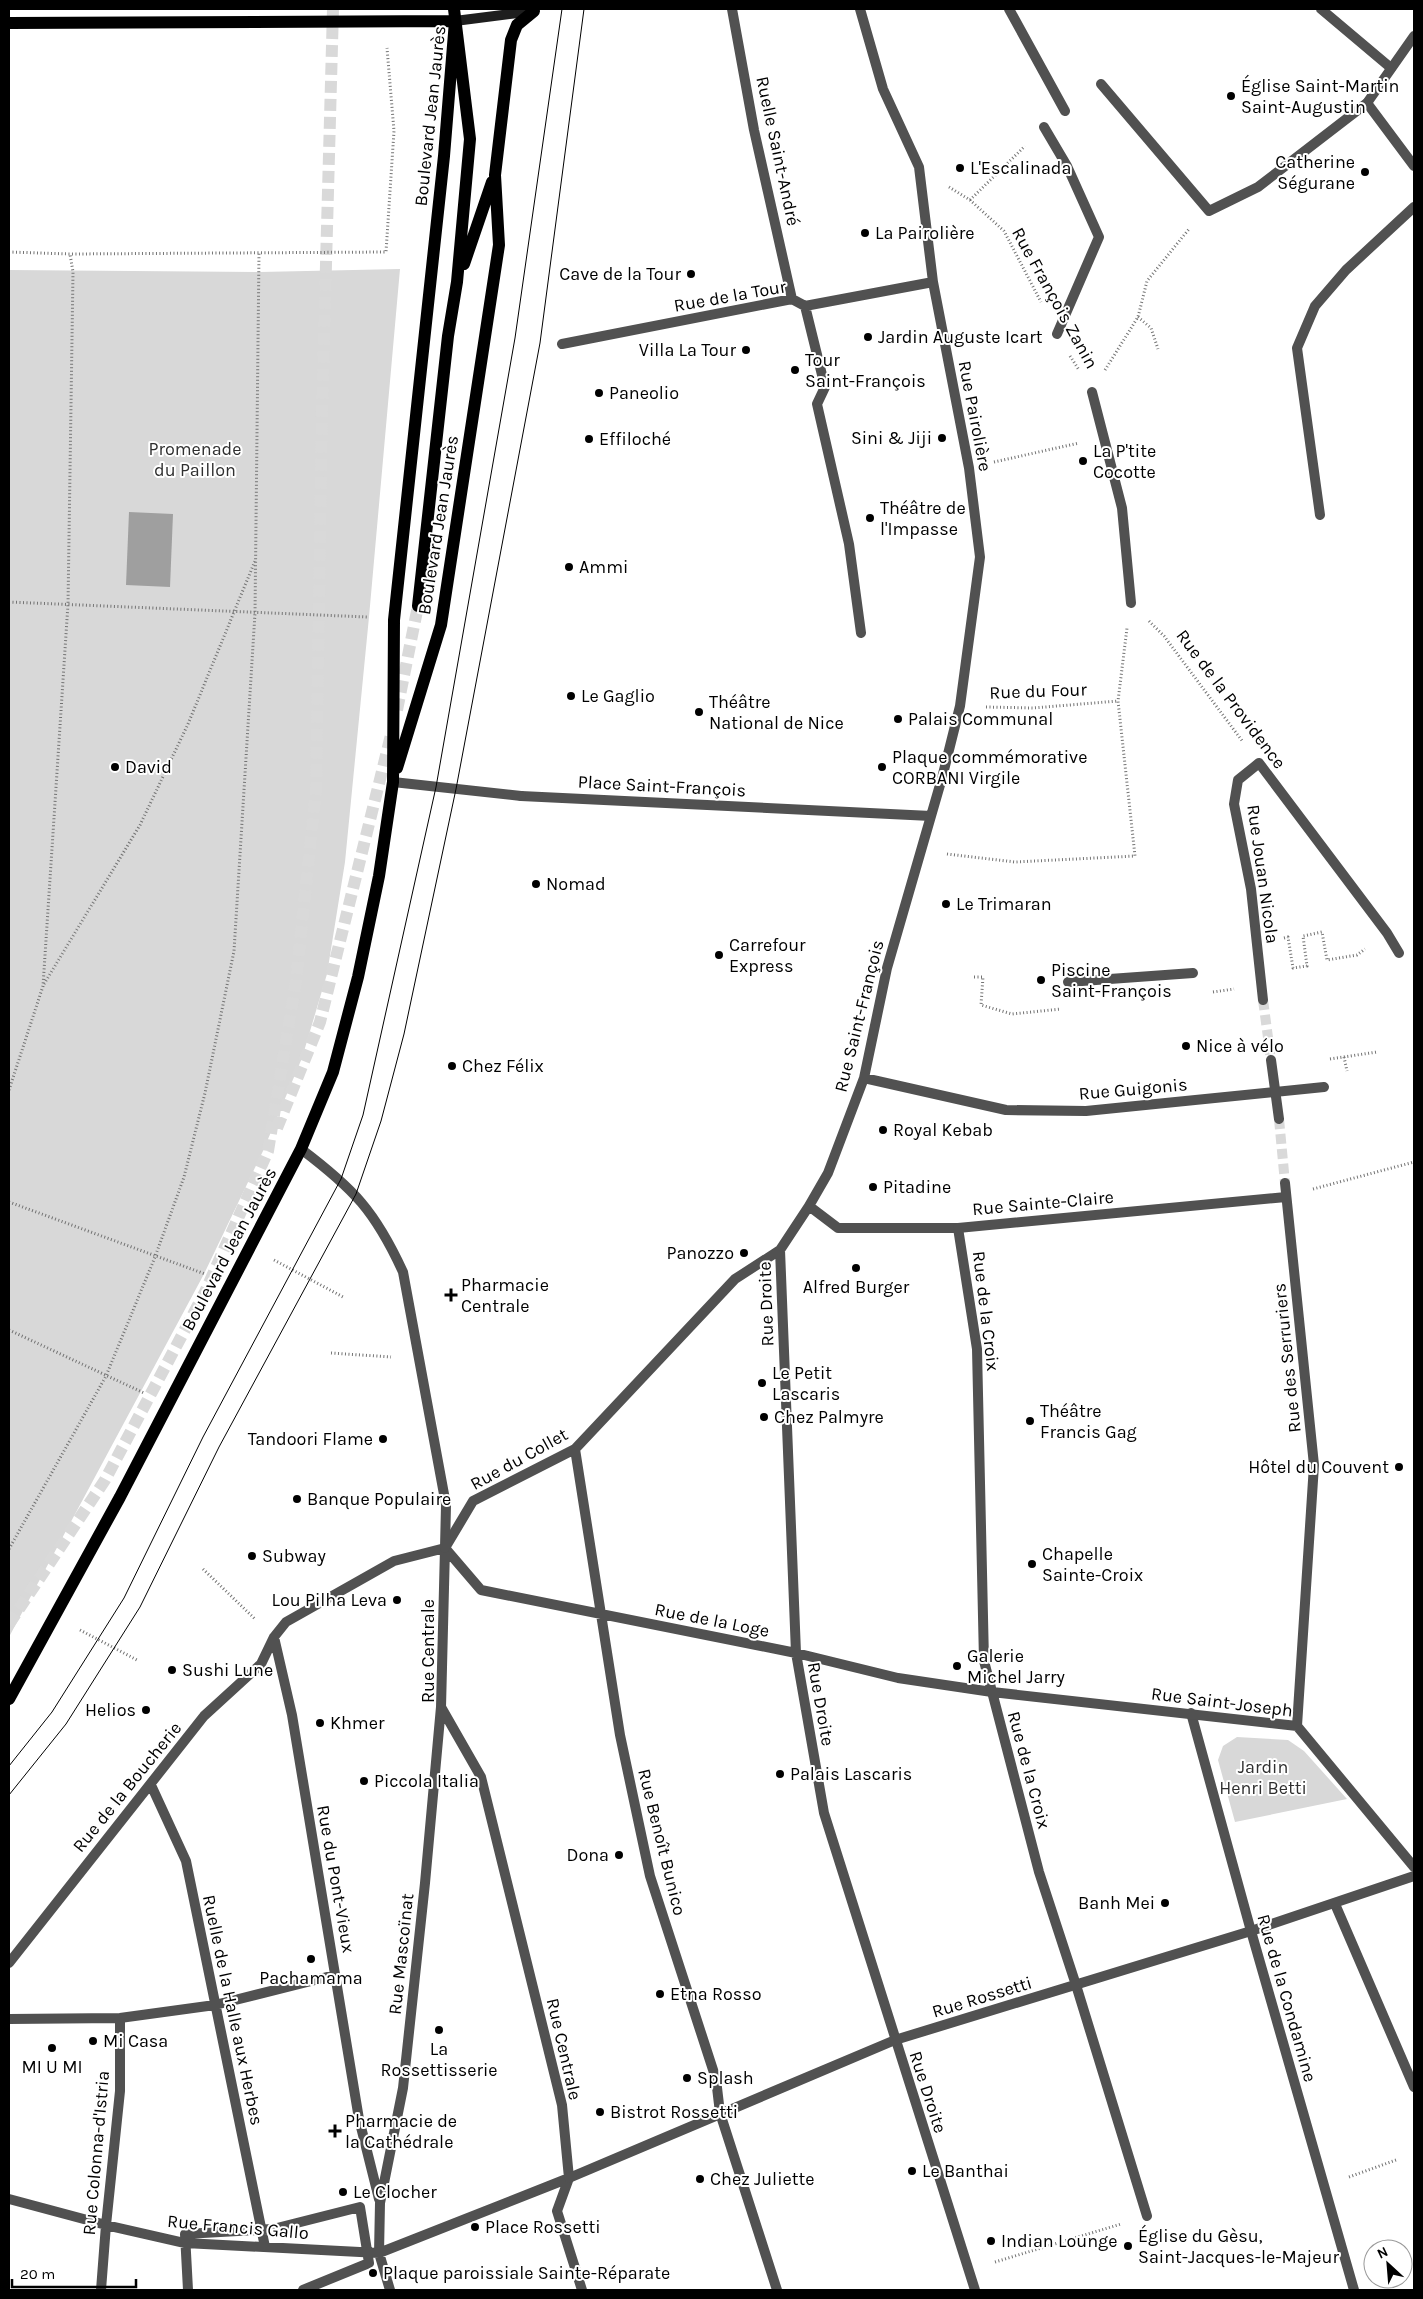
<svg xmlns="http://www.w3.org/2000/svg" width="1423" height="2299" font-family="Karla,sans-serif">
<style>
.green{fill:#d8d8d8}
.water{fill:#9f9f9f}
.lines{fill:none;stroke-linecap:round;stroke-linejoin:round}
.minor-tunnel{stroke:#d9d9d9;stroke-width:10;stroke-dasharray:10 5;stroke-linecap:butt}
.primary-tunnel{stroke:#d9d9d9;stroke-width:12;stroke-dasharray:12 6;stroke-linecap:butt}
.path{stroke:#737373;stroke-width:3;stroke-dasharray:1 2.5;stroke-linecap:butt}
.service{stroke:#515151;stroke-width:10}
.pedestrian{stroke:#515151;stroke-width:10}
.minor{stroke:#515151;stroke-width:10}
.secondary{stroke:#1e1e1e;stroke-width:10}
.primary{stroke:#000;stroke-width:12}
.tram{stroke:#000;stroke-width:1}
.poi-dot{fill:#000;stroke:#fff;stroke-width:2}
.labels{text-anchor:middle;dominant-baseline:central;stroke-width:4;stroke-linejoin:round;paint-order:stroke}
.poi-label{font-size:18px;fill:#000;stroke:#fff;text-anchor:start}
.street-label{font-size:18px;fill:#000;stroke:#fff}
.park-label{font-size:18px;fill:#2f2f2f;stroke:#fff}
</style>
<rect width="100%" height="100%" fill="#fff"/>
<path class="green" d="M 400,269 L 369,617 L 345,862 L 327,974 L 302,1058 L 263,1151 L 204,1274 L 9,1637 L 9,270 L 260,272 Z
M 1237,1737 L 1288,1740 L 1304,1751 L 1347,1799 L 1235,1822 L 1218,1760 L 1223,1746 Z"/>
<path class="water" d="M 129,512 L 173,514 L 170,587 L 126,585 Z"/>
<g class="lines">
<path class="minor-tunnel" d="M 1263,1000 L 1271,1060
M 1279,1119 L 1285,1183"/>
<path class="primary-tunnel" d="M 397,710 L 418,606
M 277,1128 L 320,1022 L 391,735
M 9,1624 L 105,1480 L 205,1292 L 268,1151 L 296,981 L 316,790 L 322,410 L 333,9"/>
<path class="path" d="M 949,187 L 970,200 L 1004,231 L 1041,302
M 970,200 L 1025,146
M 9,252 L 70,254 L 386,252 L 394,131 L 387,48
M 1138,317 L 1151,328 L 1158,349
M 1070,356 L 1079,370
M 1105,370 L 1138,317 L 1147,281 L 1189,229
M 994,462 L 1079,443
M 9,602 L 367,617
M 1149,621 L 1164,636 L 1243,742
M 986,707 L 1033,708 L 1118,701
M 947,854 L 1015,862 L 1135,856 L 1118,701 L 1127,628
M 1284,938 L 1288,937 L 1293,968 L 1307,966 L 1303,936 L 1322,932 L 1327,960 L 1357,955 L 1365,949
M 974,977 L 983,977 L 981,1005 L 1012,1014 L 1061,1009
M 44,984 L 140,825 L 188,724 L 255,561
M 1213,992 L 1234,989
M 1344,1057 L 1347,1071
M 1330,1059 L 1377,1052
M 9,1090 L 43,986 L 68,604 L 73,272 L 70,254
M 1313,1189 L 1414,1162
M 9,1202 L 205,1274
M 274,1260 L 345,1298
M 9,1330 L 144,1393
M 331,1353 L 391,1357
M 9,1549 L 106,1376 L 155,1257 L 184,1177 L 205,1093 L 234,951 L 255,613 L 259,253
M 203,1569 L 255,1619
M 80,1630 L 137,1660
M 1349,2177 L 1396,2160
M 995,2262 L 1121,2224"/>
<path class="service" d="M 1321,9 L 1391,68
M 1367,103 L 1414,166
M 1044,127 L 1067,166 L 1099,237 L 1057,334
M 1320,515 L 1297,348 L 1315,306 L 1346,270 L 1414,207"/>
<path class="pedestrian" d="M 732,9 L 754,130 L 792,299
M 1009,9 L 1065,111
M 805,306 L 825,387 L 817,404 L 849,544 L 861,633
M 562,344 L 792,299 L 805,306 L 933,282
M 1092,392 L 1122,508 L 1131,603
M 521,796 L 931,816
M 1068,982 L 1193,973
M 864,1078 L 1006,1110 L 1086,1111 L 1324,1087
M 809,1206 L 838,1228 L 958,1228
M 780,1250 L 796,1653 L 824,1813 L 975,2290
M 575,1449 L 620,1735 L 650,1876 L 716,2079 L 720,2113 L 777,2290
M 445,1548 L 481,1590 L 796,1653 L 898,1678 L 992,1692
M 274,1637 L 292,1715 L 359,2119 L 379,2199
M 441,1707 L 481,1777 L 562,2105 L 569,2178 L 557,2211 L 582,2290
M 1191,1713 L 1251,1931 L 1354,2290
M 151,1785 L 186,1861 L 265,2247
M 1335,1904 L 1414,2087
M 9,1963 L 204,1716 L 261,1664 L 274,1637 L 286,1622 L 394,1561 L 445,1548 L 473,1501 L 575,1449 L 735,1279 L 780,1250 L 809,1206 L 828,1173 L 864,1078 L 887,968 L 942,778 L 960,706 L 980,557 L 969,468 L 933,282 L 919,167 L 883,89 L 860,9
M 1076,1985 L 1147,2216
M 9,2019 L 120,2018 L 215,2005 L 335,1975
M 9,2199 L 106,2225 L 185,2243 L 379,2253 L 569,2178
M 101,2290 L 106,2225 L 120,2091 L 120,2018
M 188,2290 L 185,2234 L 273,2229 L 360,2207 L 369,2263 L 303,2290
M 390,2290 L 379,2253 L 380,2203 L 403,2088 L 425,1883 L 441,1707 L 445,1548"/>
<path class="minor" d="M 1101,84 L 1209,211 L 1258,187 L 1367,103 L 1414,36
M 393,782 L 521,796
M 1263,1000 L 1251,889 L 1234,804 L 1238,780 L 1259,763 L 1387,933 L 1399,953
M 1271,1060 L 1279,1119
M 301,1149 C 354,1189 375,1211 403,1272 L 446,1505 L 445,1548
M 1285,1183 L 1314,1465 L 1297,1726
M 992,1692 L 1297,1726 L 1414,1867
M 1076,1985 L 1039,1872 L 984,1661 L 977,1349 L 958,1228 L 1286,1197
M 569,2178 L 895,2040 L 1251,1931 L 1414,1876"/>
<path class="secondary" d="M 455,21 L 534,11"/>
<path class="primary" d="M 9,23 L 455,21
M 464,264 L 492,182
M 418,606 L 448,336 L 457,282 L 470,139 L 454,9
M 397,768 L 441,625 L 499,245 L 495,175 L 511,40 L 517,25 L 534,11
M 9,1699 L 120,1497 L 301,1149 L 333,1072 L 358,977 L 379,876 L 393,782 L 394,620 L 444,156 L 455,21"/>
<path class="tram" d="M 9,1766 L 52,1712 L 124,1598 L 203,1437 L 341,1179 L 363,1115 L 436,787 L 515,338 L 562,9
M 9,1795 L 66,1724 L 140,1607 L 219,1447 L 356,1194 L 381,1121 L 404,1034 L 456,789 L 540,343 L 584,9"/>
</g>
<g class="poi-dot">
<circle cx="1231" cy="96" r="5"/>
<circle cx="960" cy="168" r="5"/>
<circle cx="1365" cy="172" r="5"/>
<circle cx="865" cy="233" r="5"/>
<circle cx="691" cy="274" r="5"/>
<circle cx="868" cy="337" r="5"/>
<circle cx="746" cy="350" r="5"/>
<circle cx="795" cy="370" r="5"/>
<circle cx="599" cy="393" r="5"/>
<circle cx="942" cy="438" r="5"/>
<circle cx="589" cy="439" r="5"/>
<circle cx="1083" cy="461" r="5"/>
<circle cx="870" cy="518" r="5"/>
<circle cx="569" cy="567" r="5"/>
<circle cx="571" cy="696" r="5"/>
<circle cx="699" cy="712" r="5"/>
<circle cx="898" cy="719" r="5"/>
<circle cx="115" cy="767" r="5"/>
<circle cx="882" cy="767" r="5"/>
<circle cx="536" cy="884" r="5"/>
<circle cx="946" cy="904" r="5"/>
<circle cx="719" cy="955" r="5"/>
<circle cx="1041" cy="980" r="5"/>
<circle cx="1186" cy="1046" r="5"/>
<circle cx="452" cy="1066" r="5"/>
<circle cx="883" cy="1130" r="5"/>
<circle cx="873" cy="1187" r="5"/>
<circle cx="744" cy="1253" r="5"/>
<circle cx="856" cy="1268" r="5"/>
<path d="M448.5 1287.5h5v5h5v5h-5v5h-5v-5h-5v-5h5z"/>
<circle cx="762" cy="1383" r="5"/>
<circle cx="764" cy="1417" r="5"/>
<circle cx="1030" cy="1421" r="5"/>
<circle cx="383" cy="1439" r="5"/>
<circle cx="1399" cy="1467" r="5"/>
<circle cx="297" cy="1499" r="5"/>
<circle cx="252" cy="1556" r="5"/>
<circle cx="1032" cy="1564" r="5"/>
<circle cx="397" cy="1600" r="5"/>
<circle cx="957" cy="1666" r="5"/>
<circle cx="172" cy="1670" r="5"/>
<circle cx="146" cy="1710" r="5"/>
<circle cx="320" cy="1723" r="5"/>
<circle cx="780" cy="1774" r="5"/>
<circle cx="364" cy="1781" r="5"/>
<circle cx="619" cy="1855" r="5"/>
<circle cx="1165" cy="1903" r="5"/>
<circle cx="311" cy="1959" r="5"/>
<circle cx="660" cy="1994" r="5"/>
<circle cx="439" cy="2030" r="5"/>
<circle cx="93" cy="2041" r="5"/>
<circle cx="52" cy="2048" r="5"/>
<circle cx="687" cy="2078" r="5"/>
<circle cx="600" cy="2112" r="5"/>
<path d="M332.5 2123.5h5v5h5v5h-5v5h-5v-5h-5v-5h5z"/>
<circle cx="912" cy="2171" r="5"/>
<circle cx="700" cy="2179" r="5"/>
<circle cx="343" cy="2192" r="5"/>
<circle cx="475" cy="2227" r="5"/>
<circle cx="991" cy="2241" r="5"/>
<circle cx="1128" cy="2246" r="5"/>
<circle cx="373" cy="2273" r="5"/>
</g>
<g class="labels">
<g class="poi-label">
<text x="1241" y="86">Église Saint-Martin<tspan x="1241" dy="21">Saint-Augustin</tspan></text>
<text x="1355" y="162" text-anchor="end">Catherine<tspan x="1355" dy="21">Ségurane</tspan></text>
<text x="970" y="168">L'Escalinada</text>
<text x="875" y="233">La Pairolière</text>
<text x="681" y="274" text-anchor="end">Cave de la Tour</text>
<text x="878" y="337">Jardin Auguste Icart</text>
<text x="736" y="350" text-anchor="end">Villa La Tour</text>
<text x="805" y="360">Tour<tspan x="805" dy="21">Saint-François</tspan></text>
<text x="609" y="393">Paneolio</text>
<text x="932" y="438" text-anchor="end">Sini &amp; Jiji</text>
<text x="599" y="439">Effiloché</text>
<text x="1093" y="451">La P'tite<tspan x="1093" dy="21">Cocotte</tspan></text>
<text x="880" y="508">Théâtre de<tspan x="880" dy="21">l'Impasse</tspan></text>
<text x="579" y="567">Ammi</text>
<text x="581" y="696">Le Gaglio</text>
<text x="709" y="702">Théâtre<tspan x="709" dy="21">National de Nice</tspan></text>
<text x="908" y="719">Palais Communal</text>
<text x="892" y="757">Plaque commémorative<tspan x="892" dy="21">CORBANI Virgile</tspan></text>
<text x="125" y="767">David</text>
<text x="546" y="884">Nomad</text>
<text x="956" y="904">Le Trimaran</text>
<text x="729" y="945">Carrefour<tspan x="729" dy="21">Express</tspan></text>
<text x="1051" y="970">Piscine<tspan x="1051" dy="21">Saint-François</tspan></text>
<text x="1196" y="1046">Nice à vélo</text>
<text x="462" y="1066">Chez Félix</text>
<text x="893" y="1130">Royal Kebab</text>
<text x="883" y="1187">Pitadine</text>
<text x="734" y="1253" text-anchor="end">Panozzo</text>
<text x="461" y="1285">Pharmacie<tspan x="461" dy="21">Centrale</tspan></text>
<text x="856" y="1287" text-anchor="middle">Alfred Burger</text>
<text x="772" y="1373">Le Petit<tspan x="772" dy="21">Lascaris</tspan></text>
<text x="1040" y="1411">Théâtre<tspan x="1040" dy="21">Francis Gag</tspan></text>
<text x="774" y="1417">Chez Palmyre</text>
<text x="373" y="1439" text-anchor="end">Tandoori Flame</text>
<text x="1389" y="1467" text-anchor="end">Hôtel du Couvent</text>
<text x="307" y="1499">Banque Populaire</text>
<text x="1042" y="1554">Chapelle<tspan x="1042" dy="21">Sainte-Croix</tspan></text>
<text x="262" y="1556">Subway</text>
<text x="387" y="1600" text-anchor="end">Lou Pilha Leva</text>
<text x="967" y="1656">Galerie<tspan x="967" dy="21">Michel Jarry</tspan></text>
<text x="182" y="1670">Sushi Lune</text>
<text x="136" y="1710" text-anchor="end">Helios</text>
<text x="330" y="1723">Khmer</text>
<text x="790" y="1774">Palais Lascaris</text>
<text x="374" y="1781">Piccola Italia</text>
<text x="609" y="1855" text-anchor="end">Dona</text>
<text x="1155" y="1903" text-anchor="end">Banh Mei</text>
<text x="311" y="1978" text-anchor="middle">Pachamama</text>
<text x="670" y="1994">Etna Rosso</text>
<text x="103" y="2041">Mi Casa</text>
<text x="439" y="2049" text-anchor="middle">La<tspan x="439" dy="21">Rossettisserie</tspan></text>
<text x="52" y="2067" text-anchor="middle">MI U MI</text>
<text x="697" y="2078">Splash</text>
<text x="610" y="2112">Bistrot Rossetti</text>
<text x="345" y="2121">Pharmacie de<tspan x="345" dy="21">la Cathédrale</tspan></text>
<text x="922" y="2171">Le Banthai</text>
<text x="710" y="2179">Chez Juliette</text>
<text x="353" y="2192">Le Clocher</text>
<text x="485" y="2227">Place Rossetti</text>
<text x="1138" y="2236">Église du Gèsu,<tspan x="1138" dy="21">Saint-Jacques-le-Majeur</tspan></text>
<text x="1001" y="2241">Indian Lounge</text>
<text x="383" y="2273">Plaque paroissiale Sainte-Réparate</text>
</g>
<g class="street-label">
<text transform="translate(430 116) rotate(-84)">Boulevard Jean Jaurès</text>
<text transform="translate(778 151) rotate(78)">Ruelle Saint-André</text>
<text transform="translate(730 296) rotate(-10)">Rue de la Tour</text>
<text transform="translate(1055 298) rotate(61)">Rue François Zanin</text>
<text transform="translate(975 416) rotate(79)">Rue Pairolière</text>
<text transform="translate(438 525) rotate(-81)">Boulevard Jean Jaurès</text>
<text transform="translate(1038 691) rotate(-2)">Rue du Four</text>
<text transform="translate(1231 699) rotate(53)">Rue de la Providence</text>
<text transform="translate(662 786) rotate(3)">Place Saint-François</text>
<text transform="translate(1263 874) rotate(82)">Rue Jouan Nicola</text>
<text transform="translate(859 1016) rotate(-76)">Rue Saint-François</text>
<text transform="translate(1133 1089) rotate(-5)">Rue Guigonis</text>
<text transform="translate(1043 1203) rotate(-5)">Rue Sainte-Claire</text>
<text transform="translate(229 1249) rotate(-62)">Boulevard Jean Jaurès</text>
<text transform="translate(766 1304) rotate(-92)">Rue Droite</text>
<text transform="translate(986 1311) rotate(83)">Rue de la Croix</text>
<text transform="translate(1287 1358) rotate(-96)">Rue des Serruriers</text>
<text transform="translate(519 1459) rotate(-29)">Rue du Collet</text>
<text transform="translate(712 1620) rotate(11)">Rue de la Loge</text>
<text transform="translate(428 1651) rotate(-90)">Rue Centrale</text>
<text transform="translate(1222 1702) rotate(7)">Rue Saint-Joseph</text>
<text transform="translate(821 1704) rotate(80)">Rue Droite</text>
<text transform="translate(1029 1770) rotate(75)">Rue de la Croix</text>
<text transform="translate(127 1787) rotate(-51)">Rue de la Boucherie</text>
<text transform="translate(662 1842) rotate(76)">Rue Benoît Bunico</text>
<text transform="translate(336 1879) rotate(80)">Rue du Pont-Vieux</text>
<text transform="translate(401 1954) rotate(-84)">Rue Mascoïnat</text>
<text transform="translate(982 1997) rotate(-17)">Rue Rossetti</text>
<text transform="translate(1287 1998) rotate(74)">Rue de la Condamine</text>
<text transform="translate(233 2010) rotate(78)">Ruelle de la Halle aux Herbes</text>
<text transform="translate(564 2049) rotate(77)">Rue Centrale</text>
<text transform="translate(928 2092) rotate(72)">Rue Droite</text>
<text transform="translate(96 2153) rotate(-85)">Rue Colonna-d'Istria</text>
<text transform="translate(238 2227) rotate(5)">Rue Francis Gallo</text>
</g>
<g class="park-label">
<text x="195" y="449">Promenade<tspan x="195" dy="21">du Paillon</tspan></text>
<text x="1263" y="1767">Jardin<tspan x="1263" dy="21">Henri Betti</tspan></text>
</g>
</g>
<rect width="1423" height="2299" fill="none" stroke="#000000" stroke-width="20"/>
<g transform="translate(1388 2264) rotate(334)"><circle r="24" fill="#ffffff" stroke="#999999"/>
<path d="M0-4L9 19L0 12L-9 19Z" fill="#000000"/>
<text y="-8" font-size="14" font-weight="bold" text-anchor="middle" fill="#000000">N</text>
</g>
<path d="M12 2279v8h124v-8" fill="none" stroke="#000000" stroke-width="2.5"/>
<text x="20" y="2279" font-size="15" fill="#000000" stroke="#ffffff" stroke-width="4" paint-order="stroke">20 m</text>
</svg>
